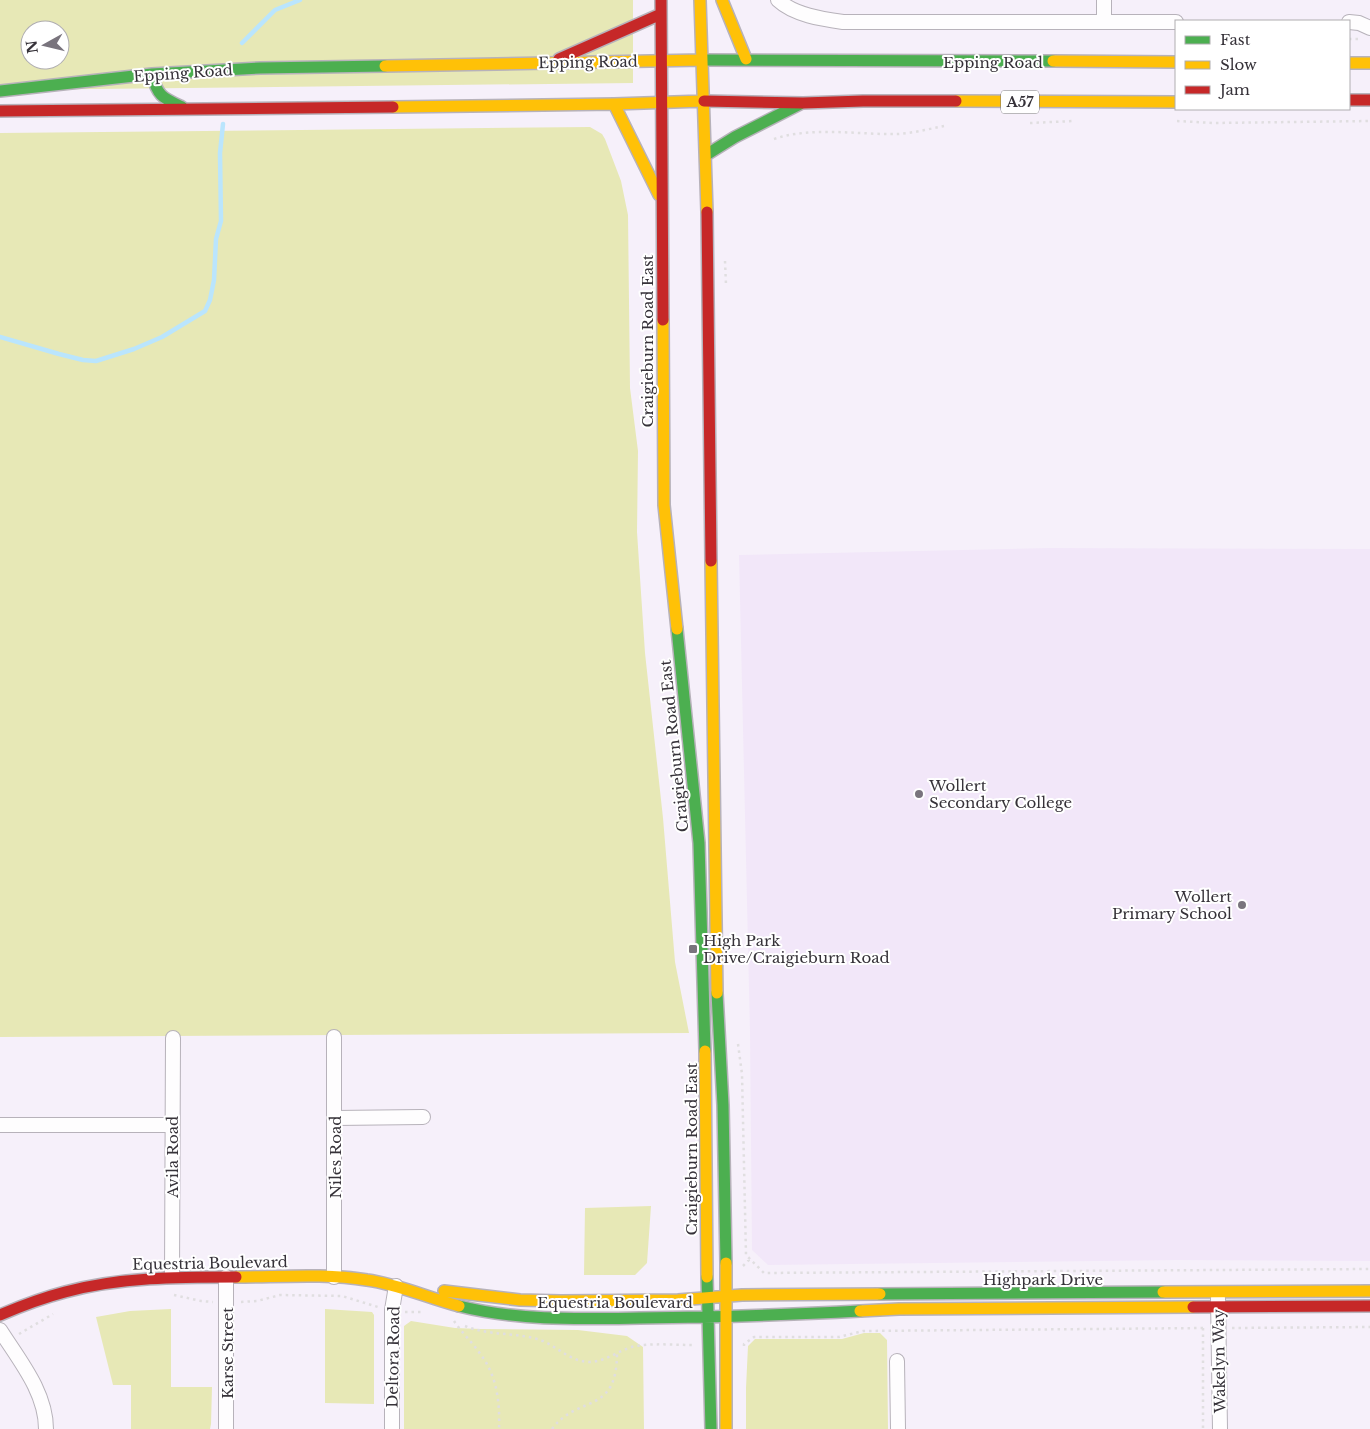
<svg xmlns="http://www.w3.org/2000/svg" width="1370" height="1429" font-family="'Libre Baskerville',serif">
<style>
.built{fill:#f2e7f9}
.green{fill:#e7e8b6;fill-rule:evenodd}
.lines{fill:none;stroke-linecap:round;stroke-linejoin:round}
.stream{stroke:#bae5fd;stroke-width:4.5}
.street-casing{stroke:#b7b2ba;stroke-width:16}
.fast-casing{stroke:#b7b2ba;stroke-width:14}
.slow-casing{stroke:#b7b2ba;stroke-width:14}
.jam-casing{stroke:#b7b2ba;stroke-width:14}
.path{stroke:#e0dee0;stroke-width:2.5;stroke-dasharray:2.5 4;stroke-linecap:butt}
.street{stroke:#fefdfe;stroke-width:14}
.fast{stroke:#4caf50;stroke-width:11}
.slow{stroke:#ffc107;stroke-width:11}
.jam{stroke:#c62828;stroke-width:11}
.poi-dot{fill:#79747d;stroke:#fff;stroke-width:2}
.labels{text-anchor:middle;dominant-baseline:central;stroke-width:4;stroke-linejoin:round;paint-order:stroke}
.shield{fill:#fff;stroke:#727074;stroke-width:1}
.shield-label{font-size:14px;font-weight:bold;fill:#363239}
.street-label{font-size:15px;fill:#363239;stroke:#fff}
.poi-label{font-size:15px;fill:#363239;stroke:#fff;text-anchor:start}
</style>
<rect width="100%" height="100%" fill="#f6f0fa"/>
<path class="built" d="M 1049,548 L 1370,549 L 1370,1261 L 1177,1260 L 768,1265 L 752,1250 L 750,1032 L 739,555 Z"/>
<path class="green" d="M 0,0 L 633,0 L 633,83 L 0,90 ZM 30,30 L 60,30 L 60,60 L 30,60 Z
M 590,127 L 602,134 L 605,139 L 621,181 L 628,215 L 630,388 L 638,451 L 637,532 L 645,653 L 663,818 L 675,962 L 689,1033 L 0,1037 L 0,133 Z
M 651,1206 L 647,1263 L 635,1275 L 584,1275 L 585,1208 Z
M 171,1309 L 171,1387 L 212,1387 L 211,1424 L 210,1429 L 131,1429 L 131,1385 L 113,1385 L 96,1317 L 130,1311 Z
M 325,1309 L 372,1312 L 374,1315 L 374,1404 L 325,1403 Z
M 411,1321 L 455,1328 L 481,1329 L 578,1330 L 627,1336 L 643,1347 L 644,1429 L 404,1429 L 404,1326 Z
M 864,1333 L 880,1333 L 887,1340 L 888,1429 L 746,1429 L 746,1388 L 748,1346 L 755,1339 L 842,1339 Z"/>
<g class="lines">
<path class="stream" d="M 242,43 L 275,10 L 300,0
M 0,337 L 59,354 L 83,360 L 96,361 L 134,349 L 162,337 L 205,311 L 210,300 L 214,280 L 216,239 L 221,221 L 220,153 L 223,124"/>
<g class="street-casing">
<path id="street" d="M 778,0 C 794,15 822,19 843,22 L 1176,22
M 1104,0 L 1104,22
M 1349,22 L 1359,23 L 1370,28
M 334,1037 L 334,1277
M 335,1118 L 423,1117
M 0,1125 L 172,1125
M 172,1276 L 173,1038
M 1218,1298 L 1220,1429
M 0,1330 C 19,1360 46,1392 46,1429
M 897,1361 L 898,1429
M 226,1429 L 226,1277
M 392,1429 L 392,1310 L 396,1286"/>
</g>
<g class="fast-casing">
<path id="fast" d="M 702,60 L 1053,61
M 152,74 C 157,96 163,98 182,107
M 0,91 L 152,74 L 260,68 L 385,66
M 706,155 L 735,137 L 800,104
M 677,629 L 699,843 L 705,1051
M 717,993 L 723,1105 L 726,1263
M 707,1277 L 711,1429
M 880,1294 L 1163,1292
M 459,1306 C 519,1321 579,1319 640,1318 C 713,1317 786,1315 860,1311"/>
</g>
<g class="slow-casing">
<path id="slow" d="M 700,0 L 707,212
M 722,0 L 746,59
M 1053,61 L 1176,62
M 1349,63 L 1370,63
M 385,66 L 702,60
M 956,101 L 1176,102
M 614,104 L 659,195
M 393,107 L 614,104 L 704,101
M 663,320 L 664,505 L 677,629
M 711,561 L 717,993
M 705,1051 L 707,1277
M 726,1263 L 726,1429
M 236,1277 C 279,1277 324,1273 367,1280 C 398,1284 428,1298 459,1306
M 444,1291 L 520,1300 L 561,1301 L 678,1300 L 742,1295 L 880,1294
M 1163,1292 L 1370,1291
M 860,1311 L 899,1309 L 1193,1307"/>
</g>
<g class="jam-casing">
<path id="jam" d="M 661,0 L 663,320
M 559,59 L 661,14
M 1349,100 L 1370,100
M 704,101 L 803,103 L 863,101 L 956,101
M 0,111 L 393,107
M 707,212 L 711,561
M 1193,1307 L 1370,1306
M 0,1315 C 21,1306 42,1298 65,1292 C 120,1277 179,1277 236,1277"/>
</g>
<path class="path" d="M 1349,39 L 1359,39
M 1177,121 L 1213,123 L 1370,121
M 1030,123 L 1074,121
M 774,139 C 813,126 858,135 898,134 C 913,133 929,129 944,126
M 725,261 L 726,285
M 738,1044 L 742,1074 L 746,1255 L 764,1273 L 1370,1269
M 743,1266 L 750,1259
M 174,1295 L 201,1301 L 213,1302
M 241,1302 L 257,1301 L 280,1295 L 342,1296 L 378,1307
M 405,1312 L 422,1312
M 454,1321 C 462,1333 473,1343 481,1355 C 497,1376 500,1403 499,1429
M 465,1326 C 489,1336 516,1332 540,1340 C 557,1346 569,1361 589,1362 C 606,1362 620,1349 636,1346 C 655,1343 675,1345 694,1345
M 1203,1328 L 1203,1429
M 1232,1328 L 1370,1327
M 19,1334 L 53,1314
M 744,1346 L 744,1344 L 754,1337 L 839,1337 L 863,1331 L 1206,1328
M 552,1429 C 578,1394 617,1416 617,1353"/>
<use href="#street" class="street"/>
<use href="#fast" class="fast"/>
<use href="#slow" class="slow"/>
<use href="#jam" class="jam"/>
</g>
<g class="poi-dot">
<circle cx="919" cy="794" r="5"/>
<circle cx="1242" cy="905" r="5"/>
<rect x="688" y="944" width="10" height="10" rx="2.5"/>
</g>
<g class="labels">
<rect class="shield" x="1001" y="90.5" width="38" height="23" rx="4"/>
<g class="shield-label">
<text x="1020" y="102">A57</text>
</g>
<g class="street-label">
<text transform="translate(588 62) rotate(-1)">Epping Road</text>
<text x="993" y="62">Epping Road</text>
<text transform="translate(183 73) rotate(-4)">Epping Road</text>
<text transform="translate(647 341) rotate(-90)">Craigieburn Road East</text>
<text transform="translate(674 746) rotate(-96)">Craigieburn Road East</text>
<text transform="translate(691 1149) rotate(-90)">Craigieburn Road East</text>
<text transform="translate(172 1157) rotate(-90)">Avila Road</text>
<text transform="translate(335 1157) rotate(-90)">Niles Road</text>
<text transform="translate(210 1263) rotate(-1)">Equestria Boulevard</text>
<text x="1043" y="1279">Highpark Drive</text>
<text x="615" y="1302">Equestria Boulevard</text>
<text transform="translate(227 1353) rotate(-90)">Karse Street</text>
<text transform="translate(393 1357) rotate(-89)">Deltora Road</text>
<text transform="translate(1219 1361) rotate(-91)">Wakelyn Way</text>
</g>
<g class="poi-label">
<text x="929" y="785">Wollert<tspan x="929" dy="17">Secondary College</tspan></text>
<text x="1232" y="896" text-anchor="end">Wollert<tspan x="1232" dy="17">Primary School</tspan></text>
<text x="703" y="940">High Park<tspan x="703" dy="17">Drive/Craigieburn Road</tspan></text>
</g>
</g>
<rect x="1175" y="20" width="175" height="90" fill="#ffffff" stroke="#afadb0"/>
<rect x="1185" y="36" width="25" height="8" fill="#4caf50" stroke="#afadb0"/>
<text x="1220" y="45" font-size="15" fill="#363239">Fast</text>
<rect x="1185" y="61" width="25" height="8" fill="#ffc107" stroke="#afadb0"/>
<text x="1220" y="70" font-size="15" fill="#363239">Slow</text>
<rect x="1185" y="86" width="25" height="8" fill="#c62828" stroke="#afadb0"/>
<text x="1220" y="95" font-size="15" fill="#363239">Jam</text>
<g transform="translate(45 45) rotate(262)"><circle r="24" fill="#ffffff" stroke="#afadb0"/>
<path d="M0-4L9 19L0 12L-9 19Z" fill="#79747d"/>
<text y="-8" font-size="14" font-weight="bold" text-anchor="middle" fill="#363239">N</text>
</g>
</svg>
